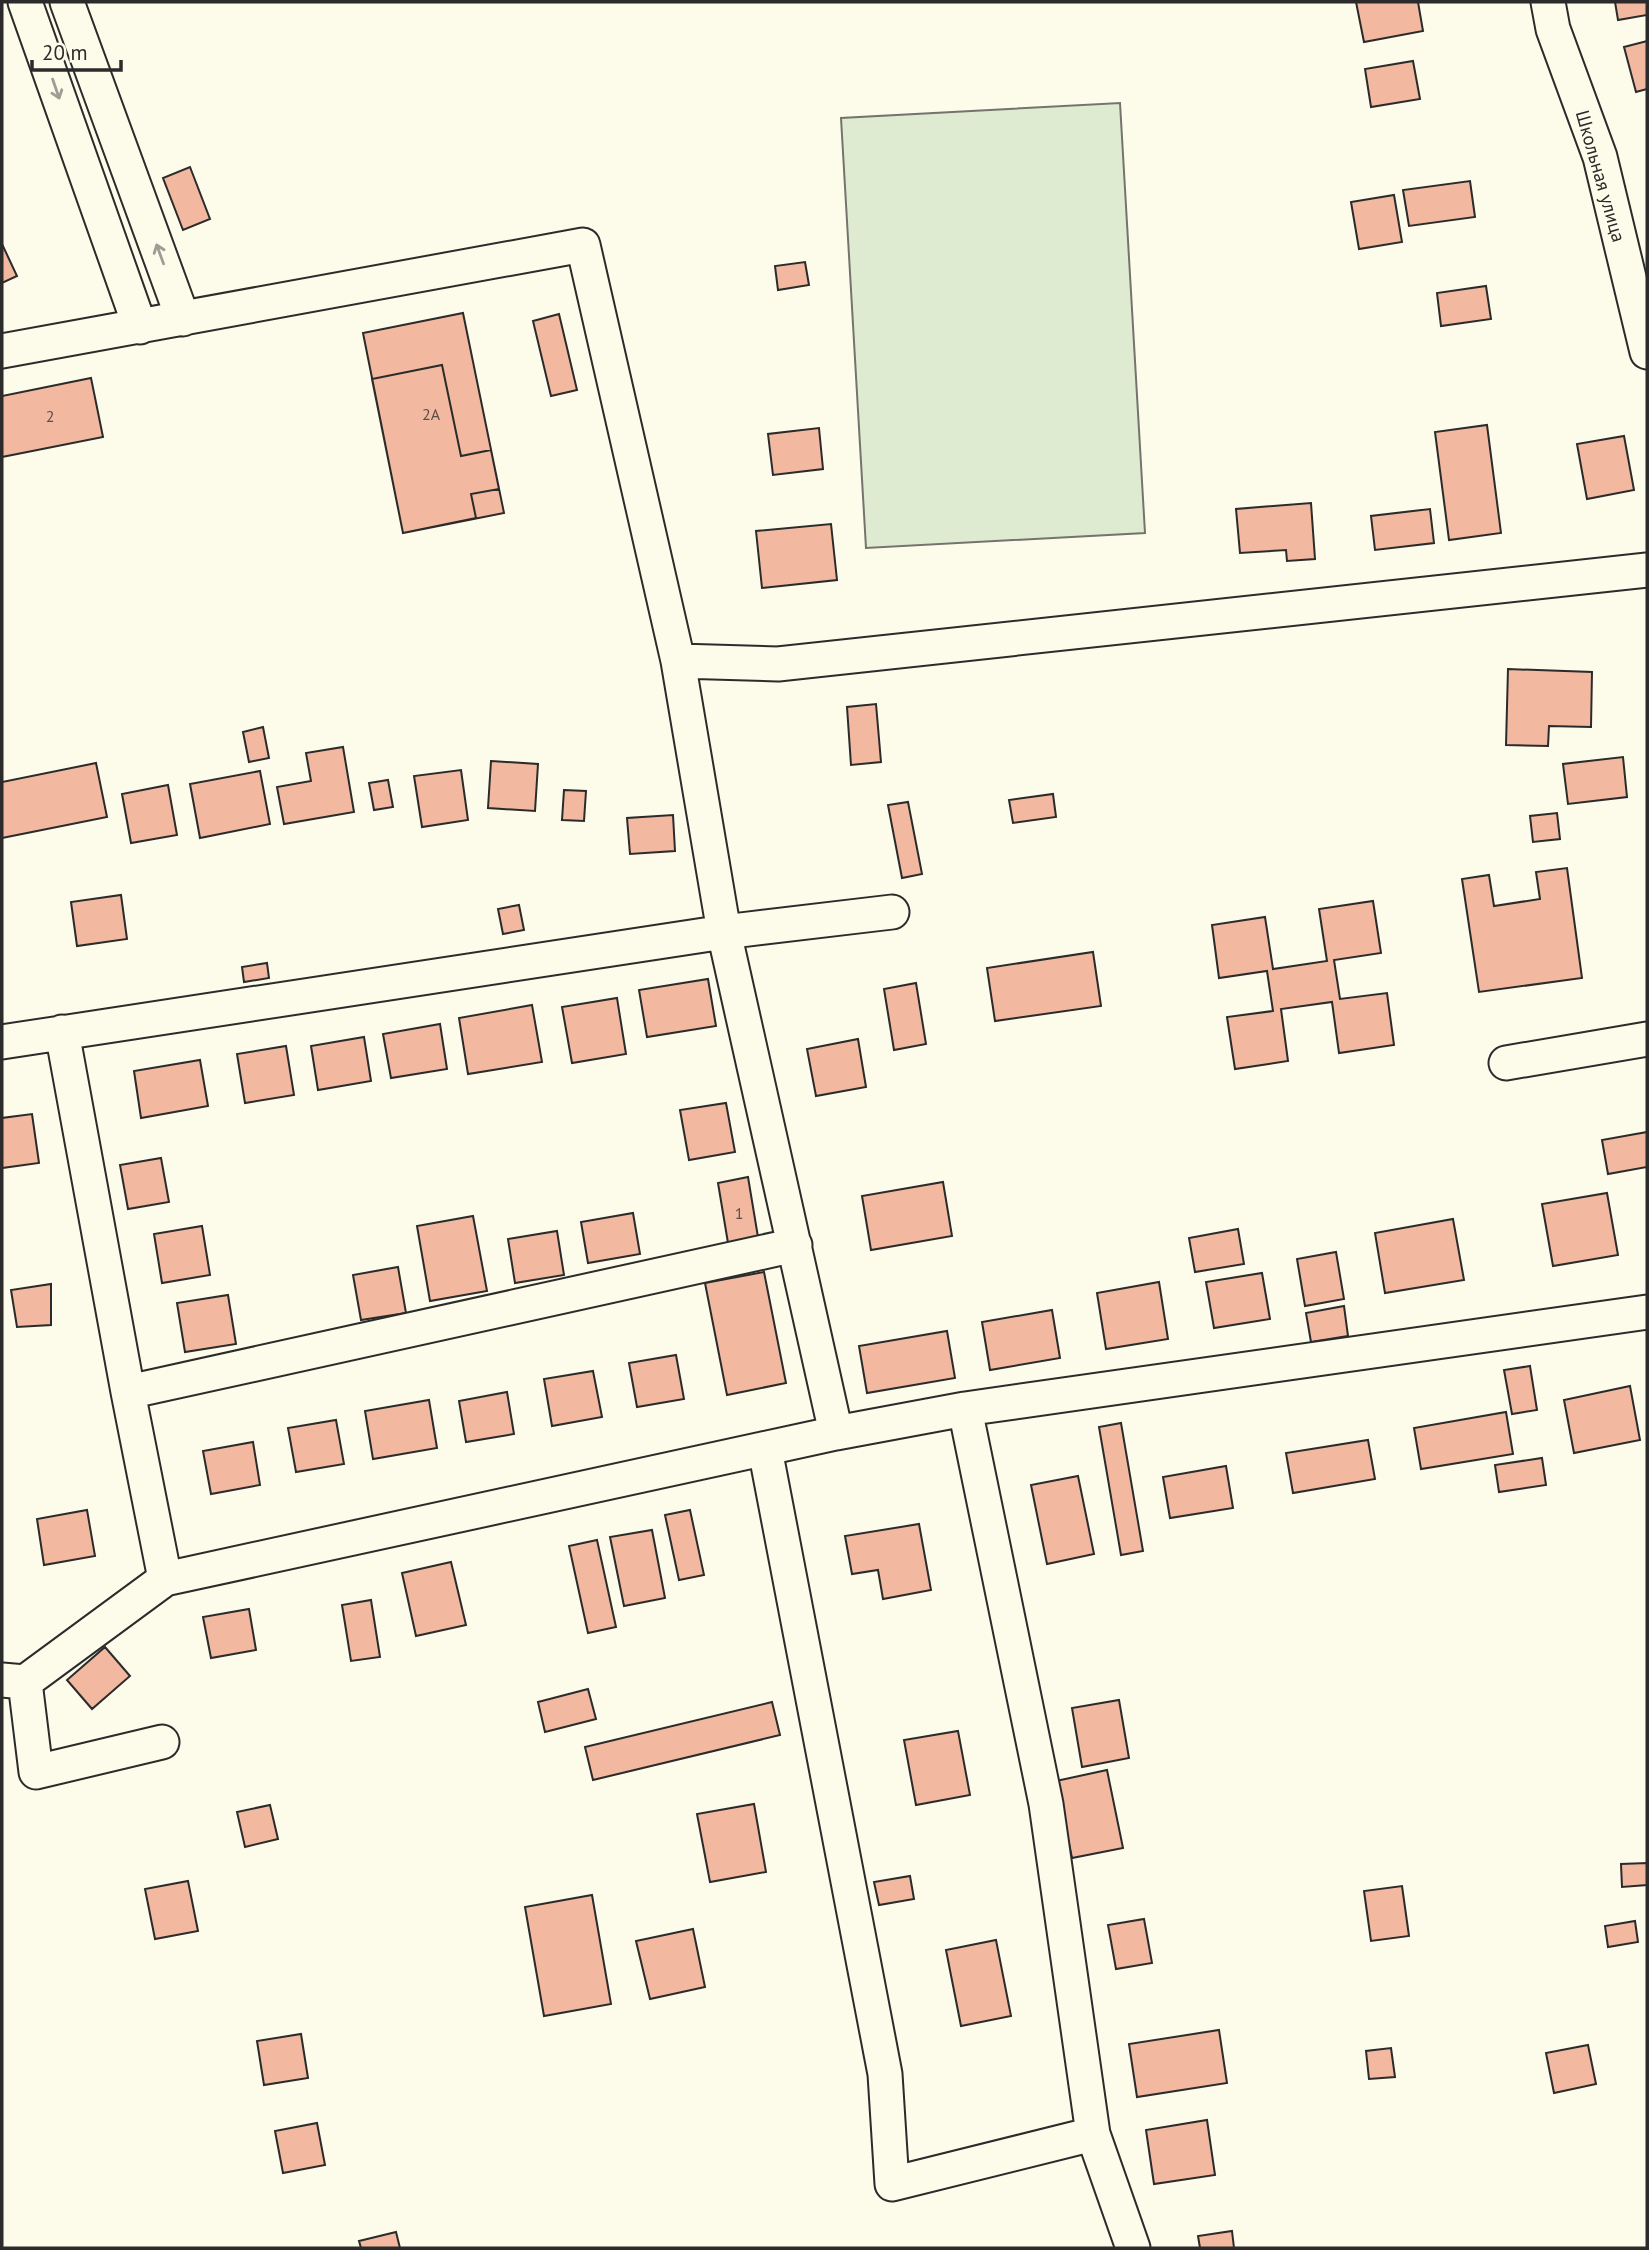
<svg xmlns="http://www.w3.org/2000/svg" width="1649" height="2250" font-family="'PT Sans',sans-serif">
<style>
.green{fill:#deebd1;stroke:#74746e;stroke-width:2}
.building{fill:#f2b8a0;stroke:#2b2b2b;stroke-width:2}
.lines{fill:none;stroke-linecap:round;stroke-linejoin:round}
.minor-casing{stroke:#2b2b2b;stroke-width:37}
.minor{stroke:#fdfbea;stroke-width:33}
.oneway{stroke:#9e9d94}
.labels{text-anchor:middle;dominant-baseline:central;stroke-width:5;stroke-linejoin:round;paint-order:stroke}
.number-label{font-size:16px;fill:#5d4e48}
.street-label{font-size:19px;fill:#2b2b2b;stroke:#fdfbea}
</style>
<rect width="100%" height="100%" fill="#fdfbea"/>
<path class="green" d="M 1120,103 L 1145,533 L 866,548 L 841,118 Z"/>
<path class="building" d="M 1356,2 L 1418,2 L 1423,31 L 1364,42 Z
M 1615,2 L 1647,2 L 1647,15 L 1618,20 Z
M 1647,41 L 1647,89 L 1636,92 L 1624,47 Z
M 1413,61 L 1420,99 L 1371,107 L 1365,69 Z
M 190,167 L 210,219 L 183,230 L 163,178 Z
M 1470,181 L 1475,217 L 1409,226 L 1403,190 Z
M 1394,195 L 1402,242 L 1359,249 L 1351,202 Z
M 2,244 L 17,276 L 2,283 Z
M 805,262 L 809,285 L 778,290 L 775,266 Z
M 1486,286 L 1491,319 L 1441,326 L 1437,293 Z
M 463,313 L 504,513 L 403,533 L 363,333 Z
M 559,314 L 577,390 L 551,396 L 533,321 Z
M 442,365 L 461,456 L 491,450 L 499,489 L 471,494 L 476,518 L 403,533 L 372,379 Z
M 91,378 L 103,437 L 2,457 L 2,396 Z
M 1487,425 L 1501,533 L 1449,540 L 1435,432 Z
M 819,428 L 823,469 L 773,475 L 768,434 Z
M 1624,436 L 1634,490 L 1587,499 L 1577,444 Z
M 1311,503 L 1315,559 L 1287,561 L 1286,550 L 1240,553 L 1236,509 Z
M 1430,509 L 1434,543 L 1375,550 L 1371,516 Z
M 831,524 L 837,580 L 762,588 L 756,531 Z
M 1508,669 L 1592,672 L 1591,727 L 1549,726 L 1548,746 L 1506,745 Z
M 876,704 L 881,762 L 851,765 L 847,707 Z
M 263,727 L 269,758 L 249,762 L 243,732 Z
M 343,747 L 354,812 L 284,824 L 277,787 L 311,781 L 306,753 Z
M 1623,757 L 1627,797 L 1568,804 L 1563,764 Z
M 491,761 L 538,764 L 535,811 L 488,808 Z
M 96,763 L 107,817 L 2,838 L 2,782 Z
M 461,770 L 468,820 L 422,827 L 414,776 Z
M 260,771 L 270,824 L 200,838 L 190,784 Z
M 388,780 L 393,807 L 374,810 L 369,783 Z
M 168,785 L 177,835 L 131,843 L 122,794 Z
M 564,790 L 586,791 L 584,821 L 562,820 Z
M 1053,794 L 1056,817 L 1013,823 L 1009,800 Z
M 908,802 L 922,874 L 902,878 L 888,805 Z
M 1557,813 L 1560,839 L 1533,842 L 1530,816 Z
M 673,815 L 675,851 L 630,854 L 627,818 Z
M 1567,868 L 1582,978 L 1479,992 L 1462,879 L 1489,875 L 1494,906 L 1540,899 L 1536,872 Z
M 121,895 L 127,939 L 77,946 L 71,902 Z
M 1373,901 L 1381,953 L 1334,960 L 1340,999 L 1387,993 L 1394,1045 L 1339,1053 L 1332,1002 L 1281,1009 L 1288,1061 L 1235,1069 L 1227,1017 L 1273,1011 L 1267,971 L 1219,978 L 1212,925 L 1265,917 L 1273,969 L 1327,961 L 1319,909 Z
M 519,905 L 524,930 L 503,934 L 498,909 Z
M 1093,952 L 1101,1006 L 995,1021 L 987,968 Z
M 267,963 L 269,978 L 244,982 L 242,967 Z
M 708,979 L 716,1026 L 647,1037 L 639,990 Z
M 916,983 L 926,1044 L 894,1050 L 884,989 Z
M 617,998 L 626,1054 L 572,1063 L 562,1007 Z
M 532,1005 L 542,1062 L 468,1074 L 459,1018 Z
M 440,1024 L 447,1069 L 391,1078 L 383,1034 Z
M 364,1037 L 371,1081 L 318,1090 L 311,1046 Z
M 858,1039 L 866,1087 L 816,1096 L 807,1049 Z
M 286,1046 L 294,1095 L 245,1103 L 237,1054 Z
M 200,1060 L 208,1106 L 141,1118 L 134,1071 Z
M 726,1103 L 735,1152 L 689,1160 L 680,1110 Z
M 32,1114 L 39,1163 L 2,1168 L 2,1118 Z
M 1647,1132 L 1647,1167 L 1608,1174 L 1602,1140 Z
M 161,1158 L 169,1202 L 128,1209 L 120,1165 Z
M 748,1177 L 759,1243 L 729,1249 L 718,1183 Z
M 943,1182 L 952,1236 L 871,1250 L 862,1196 Z
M 1607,1193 L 1618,1255 L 1553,1266 L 1542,1204 Z
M 633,1213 L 640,1254 L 588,1263 L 581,1222 Z
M 473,1216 L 487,1291 L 430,1301 L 417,1226 Z
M 1453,1219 L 1464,1280 L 1385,1293 L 1375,1233 Z
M 202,1226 L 210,1275 L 162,1283 L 154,1234 Z
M 1238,1229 L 1244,1264 L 1195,1272 L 1189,1238 Z
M 557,1231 L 564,1275 L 515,1283 L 508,1239 Z
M 1336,1252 L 1344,1299 L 1305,1306 L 1297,1259 Z
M 398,1267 L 406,1313 L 361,1320 L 353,1275 Z
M 764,1272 L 786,1383 L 727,1395 L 705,1283 Z
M 1262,1273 L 1270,1319 L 1214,1328 L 1206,1282 Z
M 1159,1282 L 1168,1339 L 1106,1349 L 1097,1293 Z
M 51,1284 L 51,1325 L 17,1327 L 11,1290 Z
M 228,1295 L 236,1344 L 185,1352 L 177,1303 Z
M 1344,1306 L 1348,1336 L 1311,1342 L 1306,1313 Z
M 1052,1310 L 1060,1358 L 990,1370 L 982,1322 Z
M 947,1331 L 955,1378 L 867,1393 L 859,1346 Z
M 676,1355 L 684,1399 L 637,1407 L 629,1363 Z
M 1530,1366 L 1537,1410 L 1512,1414 L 1504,1370 Z
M 593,1371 L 602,1417 L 552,1426 L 544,1379 Z
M 1630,1386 L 1640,1440 L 1574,1453 L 1564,1400 Z
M 507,1392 L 514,1434 L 466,1442 L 459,1401 Z
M 429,1400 L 437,1448 L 373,1459 L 365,1411 Z
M 1506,1412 L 1513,1454 L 1421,1469 L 1414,1428 Z
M 336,1420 L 344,1464 L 296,1472 L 288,1428 Z
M 1121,1423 L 1143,1551 L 1121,1555 L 1099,1427 Z
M 1368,1440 L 1375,1479 L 1293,1493 L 1286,1453 Z
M 253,1442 L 260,1485 L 211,1494 L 203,1451 Z
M 1542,1458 L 1546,1485 L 1499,1492 L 1495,1465 Z
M 1226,1466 L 1233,1508 L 1170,1518 L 1163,1477 Z
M 1078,1476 L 1094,1554 L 1047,1564 L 1031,1485 Z
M 87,1510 L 95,1556 L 44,1565 L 37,1519 Z
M 690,1510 L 704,1575 L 679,1580 L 665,1515 Z
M 919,1524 L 931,1590 L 883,1599 L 878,1570 L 852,1574 L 845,1536 Z
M 652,1530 L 665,1598 L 624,1606 L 610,1537 Z
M 597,1540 L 616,1627 L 588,1633 L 569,1546 Z
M 451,1562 L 466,1625 L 416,1636 L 402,1573 Z
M 371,1600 L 380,1657 L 351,1661 L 342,1605 Z
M 249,1609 L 256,1650 L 211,1658 L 203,1617 Z
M 105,1647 L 130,1676 L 92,1709 L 67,1680 Z
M 588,1689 L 596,1719 L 545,1732 L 538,1702 Z
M 1119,1700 L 1129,1758 L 1082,1767 L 1072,1708 Z
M 772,1702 L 780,1735 L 593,1780 L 585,1747 Z
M 958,1731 L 970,1795 L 916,1805 L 904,1740 Z
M 1107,1770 L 1123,1848 L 1072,1858 L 1056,1781 Z
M 754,1804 L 766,1872 L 710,1882 L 697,1814 Z
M 270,1805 L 278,1839 L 245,1847 L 237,1812 Z
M 1647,1863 L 1647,1885 L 1622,1887 L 1621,1864 Z
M 910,1876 L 914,1899 L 879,1905 L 874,1882 Z
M 188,1881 L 198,1931 L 155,1939 L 145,1889 Z
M 1402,1886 L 1409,1936 L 1371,1941 L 1364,1891 Z
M 592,1895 L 611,2004 L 544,2016 L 525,1907 Z
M 1144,1919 L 1152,1963 L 1116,1969 L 1108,1925 Z
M 1635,1921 L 1638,1942 L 1608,1947 L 1605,1926 Z
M 693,1929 L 705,1987 L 650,1999 L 636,1941 Z
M 996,1940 L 1011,2016 L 961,2026 L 946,1950 Z
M 1219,2030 L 1227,2083 L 1137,2097 L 1129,2044 Z
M 301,2034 L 308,2078 L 264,2085 L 257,2041 Z
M 1588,2045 L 1596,2084 L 1554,2093 L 1546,2053 Z
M 1391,2048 L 1395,2077 L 1369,2079 L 1366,2051 Z
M 1207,2120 L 1215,2175 L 1154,2184 L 1146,2130 Z
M 317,2123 L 325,2165 L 283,2173 L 275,2131 Z
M 1232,2231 L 1234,2248 L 1200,2248 L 1198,2236 Z
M 396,2232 L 400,2248 L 361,2248 L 359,2241 Z"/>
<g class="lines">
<g class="minor-casing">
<path id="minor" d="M 25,2 L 140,327
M 67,2 L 183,319
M 1548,2 L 1553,29 L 1600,157 L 1647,352
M 2,351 L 583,245 L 678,661 L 724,932 L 836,1433
M 678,661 L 778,664 L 1647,570
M 62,1032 L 128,1392 L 165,1579 L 836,1433 L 965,1409 L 1647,1312
M 2,1042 L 724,932 L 892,912
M 1506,1063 L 1647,1039
M 128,1392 L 795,1245
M 965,1409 L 1046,1804 L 1093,2134
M 765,1449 L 885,2074 L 892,2184 L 1093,2134 L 1133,2248
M 2,1680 L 25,1682 L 165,1579
M 25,1682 L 36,1772 L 162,1742"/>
</g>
<use href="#minor" class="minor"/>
</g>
<defs><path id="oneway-shaft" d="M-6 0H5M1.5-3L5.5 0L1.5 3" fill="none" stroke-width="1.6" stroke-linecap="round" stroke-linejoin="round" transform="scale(1.75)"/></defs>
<g class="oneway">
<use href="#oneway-shaft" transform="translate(56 89) rotate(71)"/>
<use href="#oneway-shaft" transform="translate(160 254) rotate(-110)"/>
</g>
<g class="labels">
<g class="number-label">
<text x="431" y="414">2А</text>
<text x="50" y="416">2</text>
<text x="739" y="1213">1</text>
</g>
<g class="street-label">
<text transform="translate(1601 176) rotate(74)">Школьная улица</text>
</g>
</g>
<rect width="1649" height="2250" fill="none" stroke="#2b2b2b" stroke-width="7"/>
<path d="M32 60v10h89v-10" fill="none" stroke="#2b2b2b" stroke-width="3.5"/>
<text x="42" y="60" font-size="21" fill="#2b2b2b" stroke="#fdfbea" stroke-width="5" paint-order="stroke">20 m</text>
</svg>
